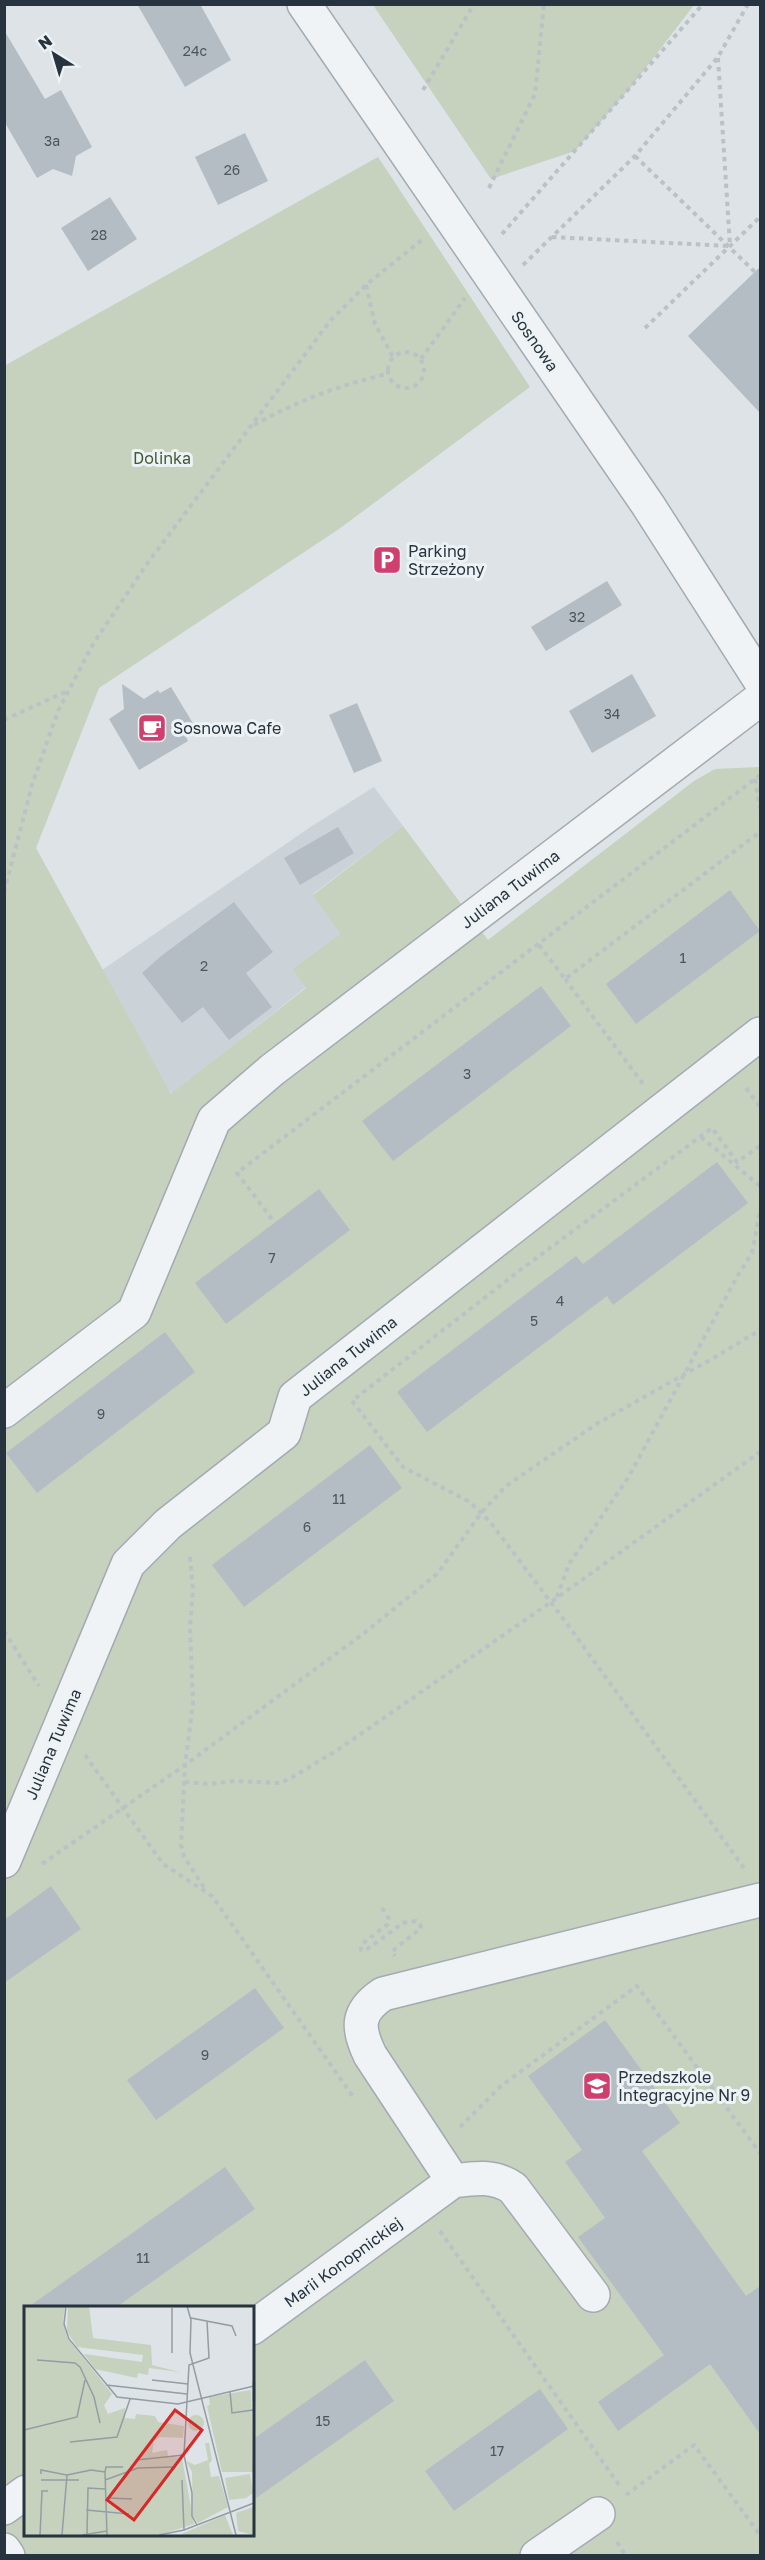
<svg xmlns="http://www.w3.org/2000/svg" width="765" height="2560" font-family="'Golos Text',sans-serif">
<style>
.built{fill:#cbd3d9}
.green{fill:#c6d1be;fill-rule:evenodd}
.building{fill:#b5bdc4}
.lines{fill:none;stroke-linecap:round;stroke-linejoin:round}
.minor-casing{stroke:#a3abb1;stroke-width:36}
.path{stroke:#bcc1c6;stroke-width:4;stroke-dasharray:4.5 4.5;stroke-linecap:butt}
.minor{stroke:#f0f3f6;stroke-width:33}
.labels{text-anchor:middle;dominant-baseline:central;stroke-width:6;stroke-linejoin:round;paint-order:stroke}
.number-label{font-size:14px;fill:#4a5660}
.street-label{font-size:16px;fill:#27333e;stroke:#edf2f5}
.park-label{font-size:16px;fill:#425a34;stroke:#edf2f5}
.poi-label{font-size:16px;fill:#27333e;stroke:#edf2f5;text-anchor:start}
.inset-river{fill:none;stroke:#97b7c8;stroke-width:3}
.inset-road{fill:none;stroke:#949da3;stroke-width:1.5}
.view{fill:#d62828;fill-opacity:0.15;stroke:#d62828;stroke-width:3}
.inset-edge{fill:none;stroke:#27333e;stroke-width:3}
</style>
<rect width="100%" height="100%" fill="#dde3e7"/>
<path class="built" d="M 374,787 L 403,826 L 313,894 L 340,934 L 292,969 L 306,987 L 172,1094 L 86,981 L 312,826 Z"/>
<path class="green" d="M 373,5 L 694,5 L 631,87 L 575,151 L 491,179 Z
M 378,157 L 530,387 L 339,529 L 99,688 L 36,848 L 171,1094 L 306,988 L 292,969 L 340,934 L 313,895 L 403,826 L 488,940 L 694,781 L 715,769 L 760,767 L 760,2555 L 5,2555 L 4,366 ZM 26,2308 L 252,2308 L 252,2534 L 26,2534 Z"/>
<path class="building" d="M 137,4 L 200,4 L 231,60 L 185,87 Z
M 4,30 L 45,99 L 61,90 L 92,147 L 76,156 L 72,176 L 53,169 L 37,178 L 4,121 Z
M 245,133 L 268,181 L 218,205 L 195,157 Z
M 110,197 L 137,239 L 88,271 L 61,228 Z
M 760,267 L 760,413 L 688,336 Z
M 607,581 L 622,605 L 546,651 L 531,627 Z
M 632,674 L 656,716 L 592,753 L 569,711 Z
M 122,684 L 144,699 L 158,690 L 160,693 L 171,687 L 194,725 L 183,732 L 188,741 L 139,770 L 109,719 L 124,709 Z
M 357,703 L 382,761 L 354,773 L 329,715 Z
M 338,827 L 354,853 L 300,885 L 284,858 Z
M 730,890 L 760,931 L 636,1024 L 606,984 Z
M 234,902 L 273,952 L 246,973 L 272,1007 L 229,1040 L 203,1007 L 182,1023 L 142,973 L 161,956 Z
M 541,986 L 571,1026 L 393,1161 L 362,1121 Z
M 717,1162 L 748,1203 L 613,1305 L 607,1296 L 427,1432 L 397,1392 L 576,1256 L 583,1264 Z
M 319,1189 L 350,1230 L 226,1324 L 195,1283 Z
M 165,1332 L 195,1372 L 37,1493 L 6,1453 Z
M 370,1445 L 402,1488 L 244,1607 L 212,1565 Z
M 51,1886 L 81,1929 L 4,1983 L 4,1920 Z
M 255,1988 L 284,2028 L 156,2120 L 127,2080 Z
M 605,2020 L 680,2123 L 642,2151 L 746,2296 L 760,2286 L 760,2434 L 710,2364 L 618,2431 L 598,2402 L 664,2355 L 578,2237 L 605,2218 L 565,2162 L 582,2150 L 528,2076 Z
M 225,2167 L 255,2209 L 115,2308 L 27,2308 Z
M 365,2360 L 394,2401 L 252,2501 L 252,2440 Z
M 540,2389 L 568,2429 L 454,2511 L 425,2471 Z"/>
<g class="lines">
<g class="minor-casing">
<path id="minor" d="M 304,4 L 648,505 L 760,680
M 4,1411 L 134,1312 L 214,1120 L 272,1070 L 760,699
M 4,1861 L 128,1564 L 168,1524 L 284,1433 L 295,1397 L 760,1034
M 453,2181 L 370,2055 C 357,2028 356,2012 383,1994 L 760,1900
M 252,2328 L 453,2181 C 475,2178 494,2175 513,2188 L 593,2295
M 4,2508 L 26,2492
M 4,2550 L 8,2556
M 537,2556 L 598,2514"/>
</g>
<path class="path" d="M 718,58 L 730,246
M 423,90 L 474,4
M 635,156 L 755,272
M 489,188 L 535,94 L 544,4
M 502,234 L 703,4
M 552,237 L 730,246
M 523,265 L 635,156 L 718,57 L 748,4
M 366,285 L 375,324 L 393,357
M 645,328 L 760,217
M388 370a18 18 0 1 1 36 0a18 18 0 1 1-36 0Z
M 421,359 L 465,298
M 254,425 C 297,401 340,385 387,374
M 4,720 L 67,691
M 755,779 L 760,808
M 4,892 L 32,785 L 58,711 L 93,644 L 149,561 L 331,320 L 366,285 L 423,239
M 539,945 L 565,979 L 760,832
M 565,979 L 643,1084
M 746,1088 L 760,1107
M 701,1137 L 760,1186
M 272,1219 L 237,1173 L 755,779 L 759,776 L 760,778
M 190,1557 L 193,1590 L 190,1627 L 193,1703 L 185,1765 L 181,1845 L 184,1857 L 205,1889
M 557,1597 L 569,1564 L 628,1478 L 738,1275 L 752,1253 L 760,1211
M 4,1631 L 39,1686
M 85,1755 L 163,1864 L 212,1896 L 354,2098
M 185,1782 L 209,1784 L 235,1781 L 281,1783 L 296,1775 L 339,1749 L 551,1602 L 760,1452
M 42,1864 L 185,1765 L 363,1634 L 437,1574 L 482,1512 L 506,1486 L 598,1423 L 717,1356 L 760,1330
M 744,1868 L 562,1617 L 491,1523 L 470,1502 L 403,1467 L 352,1401 L 519,1271 L 712,1128 L 737,1162 L 760,1146
M 382,1908 L 389,1919 L 388,1924 L 361,1945 L 361,1950 L 366,1950 L 403,1923 L 416,1921 L 420,1924 L 421,1928 L 395,1949 L 392,1952 L 395,1956
M 460,2127 L 501,2086 L 637,1986 L 760,2153
M 440,2231 L 619,2485
M 626,2495 L 694,2445 L 760,2535
M 617,2542 L 626,2556"/>
<use href="#minor" class="minor"/>
</g>
<defs>
<g id="parking-square" transform="scale(1.5)"><rect x="-9" y="-9" width="18" height="18" rx="4" fill="#cf406e" stroke="#edf2f5"/><path d="M-3.5-5.5H1a3.5 3.5 0 0 1 0 7H-1V5.5H-3.5ZM-1-3.4V-.6H.8a1.4 1.4 0 0 0 0-2.8Z" fill="#fff"/></g>
<g id="cafe-square" transform="scale(1.5)"><rect x="-9" y="-9" width="18" height="18" rx="4" fill="#cf406e" stroke="#edf2f5"/><path d="M-5.5-4.5H6V0H3Q3 3.5 0 3.5H-2.5Q-5.5 3.5-5.5 0ZM3-3.2v2h1.7v-2ZM-6 4.5H4V6H-6Z" fill="#fff"/></g>
<g id="school-square" transform="scale(1.5)"><rect x="-9" y="-9" width="18" height="18" rx="4" fill="#cf406e" stroke="#edf2f5"/><path d="M0-5L7-2L0 1L-7-2ZM-4 1L0 2.5L4 1V4Q0 6-4 4Z" fill="#fff"/></g>
</defs>
<g fill-rule="evenodd">
<use href="#parking-square" x="387" y="560"/>
<use href="#cafe-square" x="152" y="728"/>
<use href="#school-square" x="597" y="2086"/>
</g>
<g class="labels">
<g class="number-label">
<text x="195" y="50">24c</text>
<text x="52" y="140">3a</text>
<text x="232" y="169">26</text>
<text x="99" y="234">28</text>
<text x="577" y="616">32</text>
<text x="612" y="713">34</text>
<text x="683" y="957">1</text>
<text x="204" y="965">2</text>
<text x="467" y="1073">3</text>
<text x="272" y="1257">7</text>
<text x="560" y="1300">4</text>
<text x="534" y="1320">5</text>
<text x="101" y="1413">9</text>
<text x="339" y="1498">11</text>
<text x="307" y="1526">6</text>
<text x="205" y="2054">9</text>
<text x="143" y="2257">11</text>
<text x="323" y="2420">15</text>
<text x="497" y="2450">17</text>
</g>
<g class="street-label">
<text transform="translate(535 341) rotate(55)">Sosnowa</text>
<text transform="translate(510 889) rotate(-37)">Juliana Tuwima</text>
<text transform="translate(348 1356) rotate(-38)">Juliana Tuwima</text>
<text transform="translate(53 1744) rotate(-67)">Juliana Tuwima</text>
<text transform="translate(343 2262) rotate(-36)">Marii Konopnickiej</text>
</g>
<g class="park-label">
<text x="162" y="458">Dolinka</text>
</g>
<g class="poi-label">
<text x="408" y="551">Parking<tspan x="408" dy="18">Strzeżony</tspan></text>
<text x="173" y="728">Sosnowa Cafe</text>
<text x="618" y="2077">Przedszkole<tspan x="618" dy="18">Integracyjne Nr 9</tspan></text>
</g>
</g>
<g transform="translate(24 2306)">
<rect width="230" height="230" fill="#dde3e7"/>
<path d="M 0,0 L 41,0 L 39,15 L 44,33 L 88,88 L 80,99 L 84,108 L 101,102 L 101,112 L 111,113 L 112,108 L 131,110 L 134,116 L 160,120 L 159,132 L 136,131 L 130,135 L 128,147 L 143,144 L 144,150 L 158,152 L 170,218 L 135,229 L 0,229 ZM 44,0 L 65,0 L 69,32 L 127,39 L 128,59 L 155,66 L 125,62 L 124,69 L 114,67 L 113,72 L 71,63 L 60,48 L 118,56 L 119,49 L 53,41 L 43,25 ZM 227,84 L 229,166 L 198,166 L 183,100 L 186,99 L 185,91 ZM164 117a8 8 0 1 1 16 0a8 8 0 1 1-16 0ZM 181,137 L 185,137 L 188,154 L 185,158 L 187,171 L 195,170 L 204,201 L 174,217 L 169,210 L 168,166 L 162,155 L 171,159 L 184,154 ZM 226,168 L 229,187 L 222,192 L 205,194 L 201,172 ZM 229,201 L 229,229 L 214,225 L 212,207 ZM 201,209 L 209,229 L 157,229 L 158,228 Z" fill="#c6d1be"/>
<path class="inset-river" d="M 230,76 L 230,95"/>
<path class="inset-road" d="M 42,0 L 40,18 L 45,33 L 93,91 L 154,98 L 230,80M 163,0 L 167,14 L 166,47 L 212,229M 148,2 L 148,47M 167,12 L 208,20 L 212,30M 13,54 L 51,57 L 56,61 L 70,91 L 76,117M 128,74 L 164,78M 82,79 L 163,88M 206,85 L 208,107 L 229,104M 0,124 L 53,111 L 61,74M 46,136 L 93,131 L 106,93M 112,154 L 160,149M 81,166 L 83,229M 81,166 L 82,161 L 99,161M 17,168 L 17,164 L 43,169 L 38,229M 43,169 L 67,164 L 81,166M 17,174 L 55,174M 81,174 L 114,162 L 150,161M 158,174 L 160,224M 84,192 L 108,193M 62,204 L 105,208M 173,219 L 168,210 L 168,187 L 160,149 L 165,59 L 185,52 L 183,15M 63,228 L 64,182 L 81,183M 16,229 L 18,185 L 24,185M 58,229 L 83,225M 135,229 L 160,224 L 230,197"/>
<path class="view" d="M 151,104 L 178,124 L 110,214 L 83,194 Z"/>
<rect width="230" height="230" class="inset-edge"/>
</g>
<rect width="765" height="2560" fill="none" stroke="#27333e" stroke-width="12"/>
<g transform="translate(54 54) rotate(323)" stroke="#edf2f5" stroke-width="4.5" paint-order="stroke">
<path d="M0-4.5L10 22L0 15L-10 22Z" fill="#27333e"/>
<text y="-9" font-size="16" font-weight="bold" text-anchor="middle" fill="#27333e">N</text>
</g>
</svg>
